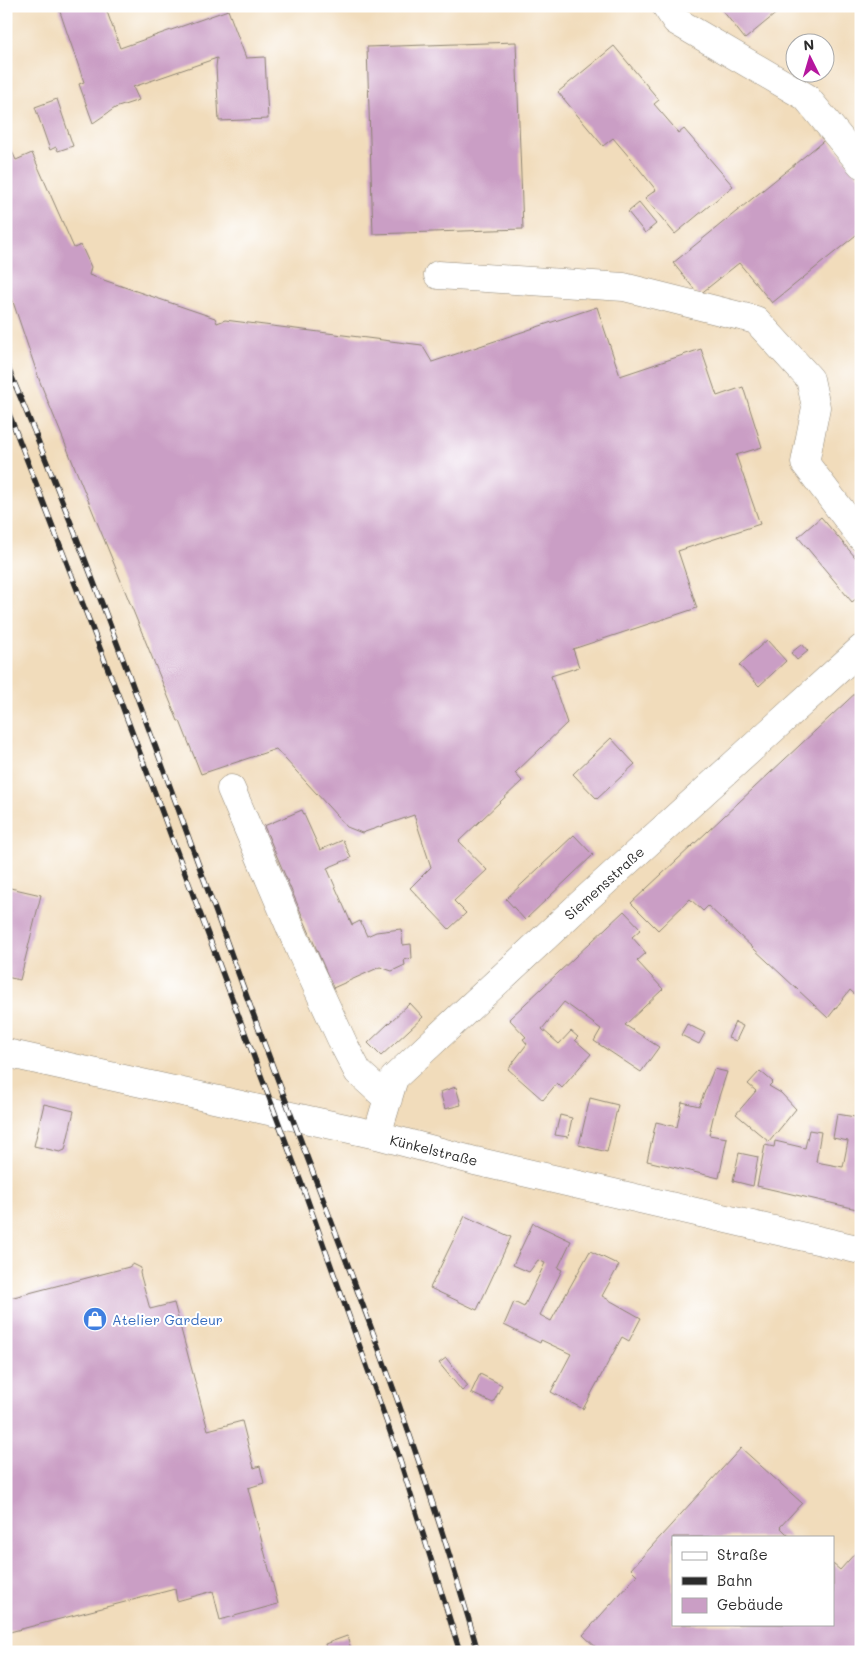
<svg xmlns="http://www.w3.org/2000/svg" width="867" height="1658" font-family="Mali,sans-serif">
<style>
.building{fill:#ca9ec5}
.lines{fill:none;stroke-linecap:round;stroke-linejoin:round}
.minor-casing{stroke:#8e8473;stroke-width:29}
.minor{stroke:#fff;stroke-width:28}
.rail-casing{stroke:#2b2b2b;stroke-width:5.5}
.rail{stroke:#fff;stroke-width:4;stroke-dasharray:11;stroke-linecap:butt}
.labels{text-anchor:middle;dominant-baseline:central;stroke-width:4;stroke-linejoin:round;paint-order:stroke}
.street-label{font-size:14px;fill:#2b2b2b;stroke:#fff}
.shop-label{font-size:14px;fill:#366cbe;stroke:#fff;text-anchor:start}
</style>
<rect width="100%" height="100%" fill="#fff"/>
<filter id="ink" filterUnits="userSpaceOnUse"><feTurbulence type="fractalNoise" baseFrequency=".02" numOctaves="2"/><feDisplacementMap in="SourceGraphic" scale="10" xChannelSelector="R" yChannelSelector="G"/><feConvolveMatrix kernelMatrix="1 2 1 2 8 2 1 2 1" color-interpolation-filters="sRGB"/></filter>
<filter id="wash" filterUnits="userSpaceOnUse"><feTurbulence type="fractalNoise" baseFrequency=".0096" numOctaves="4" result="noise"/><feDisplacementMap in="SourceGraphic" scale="20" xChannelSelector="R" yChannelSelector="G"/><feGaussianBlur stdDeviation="1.12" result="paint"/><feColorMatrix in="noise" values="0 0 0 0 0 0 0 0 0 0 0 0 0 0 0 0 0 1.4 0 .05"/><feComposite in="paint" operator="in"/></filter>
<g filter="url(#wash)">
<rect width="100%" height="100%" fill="#f1dcbb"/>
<g id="blocks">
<path class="building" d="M 58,6 L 105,6 L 120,48 L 228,10 L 246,58 L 265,57 L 268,119 L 219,121 L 216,67 L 217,58 L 133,87 L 139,100 L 115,108 L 93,123 L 79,84 L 84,82 Z
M 719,6 L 785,6 L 745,39 Z
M 516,42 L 523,229 L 373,234 L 367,47 Z
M 614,46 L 659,100 L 654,104 L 679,133 L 684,129 L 733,186 L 675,234 L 645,198 L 656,190 L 636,165 L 613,138 L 603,146 L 558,92 Z
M 57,99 L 73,146 L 58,151 L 56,147 L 50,150 L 35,107 Z
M 827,138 L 861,179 L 861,231 L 772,303 L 739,263 L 699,295 L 673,263 Z
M 6,139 L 16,160 L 32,153 L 74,248 L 81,245 L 91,267 L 89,275 L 215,318 L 217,323 L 225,320 L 422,345 L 432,362 L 597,307 L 620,376 L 701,349 L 717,396 L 743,387 L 762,447 L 736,455 L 760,524 L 678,551 L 697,608 L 573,649 L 579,667 L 551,676 L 567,723 L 515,773 L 522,781 L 459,841 L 487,870 L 454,901 L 466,913 L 449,929 L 410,888 L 431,867 L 414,815 L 362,833 L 347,827 L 276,749 L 201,774 L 180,721 L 178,721 L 40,382 L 11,296 L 6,298 Z
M 639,203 L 656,224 L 645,233 L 628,212 Z
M 821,517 L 861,564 L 861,595 L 852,602 L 798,537 Z
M 767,640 L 786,661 L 759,686 L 739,665 Z
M 802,644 L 808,651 L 797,660 L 791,653 Z
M 861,688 L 861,1000 L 850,990 L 828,1018 L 708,906 L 703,911 L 690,899 L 658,930 L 631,903 Z
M 611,738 L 635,764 L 597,799 L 573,774 Z
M 302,810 L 320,850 L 343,840 L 351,858 L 327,868 L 352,925 L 360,921 L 367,936 L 376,932 L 401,929 L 403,945 L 411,944 L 412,958 L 404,960 L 405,965 L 392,971 L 380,967 L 333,988 L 264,826 Z
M 574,835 L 593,855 L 525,920 L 506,899 Z
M 6,887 L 41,895 L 20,980 L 6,977 Z
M 624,911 L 641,929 L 632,937 L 646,953 L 637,961 L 663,989 L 625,1025 L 659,1047 L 641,1072 L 594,1041 L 601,1029 L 564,1002 L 542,1029 L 559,1044 L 571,1031 L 578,1037 L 575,1040 L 591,1054 L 562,1088 L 557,1083 L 543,1100 L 508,1069 L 527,1044 L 523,1039 L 526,1037 L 509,1019 Z
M 410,1003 L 423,1017 L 381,1056 L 368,1043 Z
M 735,1022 L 743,1026 L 736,1041 L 728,1038 Z
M 687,1024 L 705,1033 L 699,1044 L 681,1035 Z
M 714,1069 L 727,1072 L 715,1109 L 709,1135 L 727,1138 L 719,1178 L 647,1161 L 656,1122 L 677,1127 L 682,1102 L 699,1106 Z
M 760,1071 L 773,1082 L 769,1086 L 781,1093 L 796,1109 L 769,1142 L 736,1114 L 756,1091 L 748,1084 Z
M 456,1087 L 461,1105 L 445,1109 L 440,1092 Z
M 590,1098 L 618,1105 L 607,1152 L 579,1145 Z
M 44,1104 L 74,1111 L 65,1150 L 60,1152 L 34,1146 Z
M 837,1114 L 861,1118 L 861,1210 L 757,1186 L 765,1145 L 774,1147 L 775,1141 L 805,1148 L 809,1130 L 821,1132 L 816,1162 L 843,1167 L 848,1141 L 833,1138 Z
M 560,1115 L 572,1118 L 568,1137 L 555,1135 Z
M 739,1153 L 758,1157 L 753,1186 L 733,1181 Z
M 465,1216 L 511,1237 L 477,1310 L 430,1288 Z
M 533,1223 L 571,1241 L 558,1268 L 562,1270 L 540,1315 L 551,1321 L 590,1251 L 619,1265 L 602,1296 L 641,1318 L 629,1341 L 622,1337 L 583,1409 L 551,1392 L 571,1354 L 541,1340 L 540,1343 L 504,1325 L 514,1302 L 524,1307 L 545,1263 L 538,1260 L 529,1272 L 513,1265 Z
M 133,1264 L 141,1268 L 140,1273 L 150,1309 L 174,1303 L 208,1430 L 242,1421 L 254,1468 L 260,1466 L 264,1483 L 248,1488 L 278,1604 L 220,1620 L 213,1591 L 177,1601 L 175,1589 L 6,1633 L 6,1299 L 129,1267 Z
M 446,1358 L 468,1386 L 462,1391 L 439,1363 Z
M 480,1374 L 502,1385 L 493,1403 L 471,1393 Z
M 741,1448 L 802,1503 L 780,1527 L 790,1537 L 673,1537 L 673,1624 L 833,1624 L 833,1564 L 840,1570 L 857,1551 L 861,1555 L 861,1652 L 601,1652 L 583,1635 L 637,1575 L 631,1569 Z
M 347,1636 L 352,1652 L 327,1652 L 325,1644 Z"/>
</g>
</g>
<g filter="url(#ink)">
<use href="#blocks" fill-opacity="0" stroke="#8e8473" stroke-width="1"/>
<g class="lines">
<g class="minor-casing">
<path id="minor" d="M 666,6 L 676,21 L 806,97 L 861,164
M 438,275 L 624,287 L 756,320 L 810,379 L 816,407 L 805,463 L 861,537
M 231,789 L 300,950 L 344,1045 L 358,1072 L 388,1099
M 6,1053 L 377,1135 L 475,1161 L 861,1250
M 377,1135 L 394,1078 L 585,900 L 861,649"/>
</g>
<use href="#minor" class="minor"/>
<g class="rail-casing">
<path id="rail" d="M 6,363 C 98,581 176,805 258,1027 C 335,1234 419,1439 478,1652
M 6,406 L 120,700 L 305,1193 L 397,1451 L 460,1652"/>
</g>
<use href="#rail" class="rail"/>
</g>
</g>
<defs>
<g id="shop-disc" transform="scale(1.25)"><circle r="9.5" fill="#3f7fe0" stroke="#fff"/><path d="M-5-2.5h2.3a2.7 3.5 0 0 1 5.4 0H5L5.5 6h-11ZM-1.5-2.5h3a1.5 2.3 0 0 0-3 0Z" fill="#fff"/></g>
</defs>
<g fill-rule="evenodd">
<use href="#shop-disc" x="95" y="1319"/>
</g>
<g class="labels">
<g class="street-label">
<text transform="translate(604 883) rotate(-42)">Siemensstraße</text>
<text transform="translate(434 1150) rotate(14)">Künkelstraße</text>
</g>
<g class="shop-label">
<text x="112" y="1319">Atelier Gardeur</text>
</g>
</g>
<rect width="867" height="1658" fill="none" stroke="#fff" stroke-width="25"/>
<rect x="672" y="1536" width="162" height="90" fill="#ffffff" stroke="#aaaaaa"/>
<rect x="682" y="1552" width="25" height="8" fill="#ffffff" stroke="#aaaaaa"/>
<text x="717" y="1560" font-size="15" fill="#2b2b2b">Straße</text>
<rect x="682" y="1577" width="25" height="8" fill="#2b2b2b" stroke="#aaaaaa"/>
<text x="717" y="1586" font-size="15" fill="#2b2b2b">Bahn</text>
<rect x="682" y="1598" width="25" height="15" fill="#ca9ec5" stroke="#aaaaaa"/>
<text x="717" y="1610" font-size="15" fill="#2b2b2b">Gebäude</text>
<g transform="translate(810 58) rotate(355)"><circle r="24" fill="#ffffff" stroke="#aaaaaa"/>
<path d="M0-4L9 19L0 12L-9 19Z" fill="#b5179e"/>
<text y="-8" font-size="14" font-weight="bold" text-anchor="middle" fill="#2b2b2b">N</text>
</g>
</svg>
